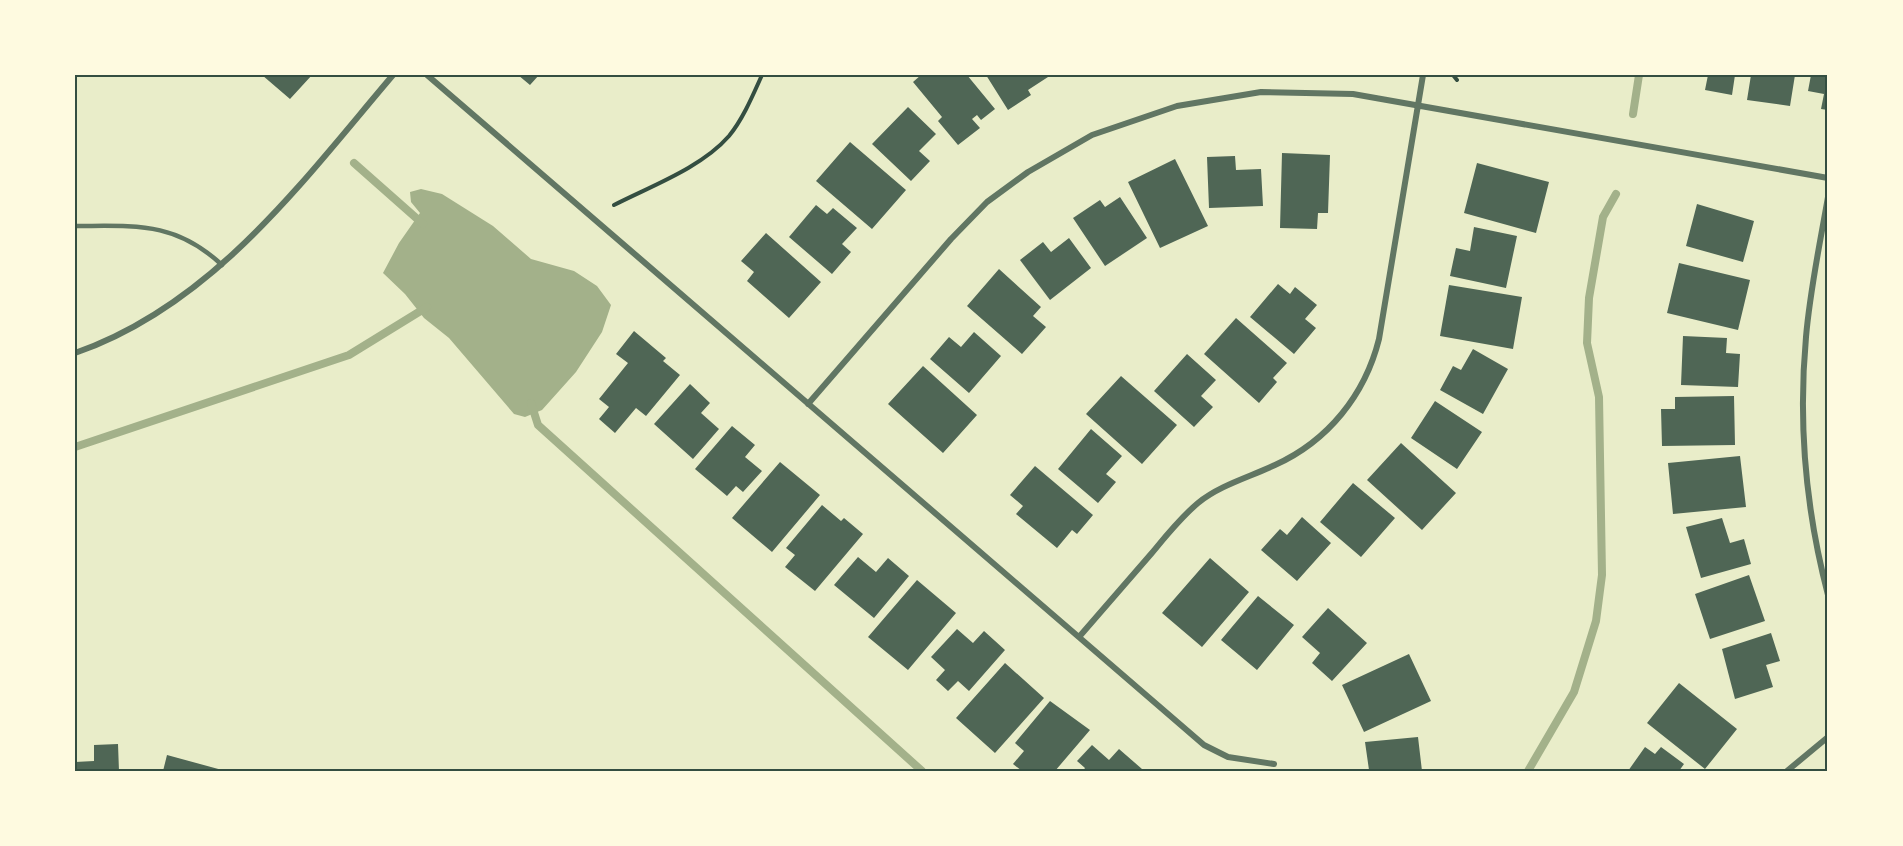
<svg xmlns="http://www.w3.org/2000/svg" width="1903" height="846" font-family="Commissioner,sans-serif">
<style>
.water{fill:#a3b18a}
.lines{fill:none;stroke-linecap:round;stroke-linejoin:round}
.stream{stroke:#a3b18a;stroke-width:8}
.building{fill:#4f6655}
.path{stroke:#344e41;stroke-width:4}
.service{stroke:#617663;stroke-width:4.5}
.minor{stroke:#617663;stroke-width:6}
.neatline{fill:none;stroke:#344e41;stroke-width:2}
</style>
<rect width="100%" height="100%" fill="#e9edc9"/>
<path class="water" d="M 421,189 L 442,194 L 493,226 L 531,259 L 574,271 L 597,286 L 611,305 L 602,332 L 576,372 L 542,410 L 525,417 L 514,414 L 449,338 L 424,318 L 405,294 L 383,273 L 399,243 L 420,213 L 411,202 L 410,192 Z"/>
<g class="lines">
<path class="stream" d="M 1633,114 L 1639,75
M 354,163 L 423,224
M 531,403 L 538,425 L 922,771
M 75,447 L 349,355 L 427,307
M 1528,771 L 1574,692 L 1596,621 L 1602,575 L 1599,397 L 1587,343 L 1589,298 L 1603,217 L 1616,194"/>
</g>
<path class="building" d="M 262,75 L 312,75 L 290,99 Z
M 518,75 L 539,75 L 530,85 Z
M 921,75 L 967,75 L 995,109 L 981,120 L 977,115 L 972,119 L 980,128 L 958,145 L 938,121 L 942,117 L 913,82 Z
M 986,75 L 1046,75 L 1048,77 L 1028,90 L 1031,95 L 1008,110 Z
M 1708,75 L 1735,75 L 1732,95 L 1705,90 Z
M 1751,75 L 1795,75 L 1790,106 L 1747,100 Z
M 1811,75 L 1828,75 L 1828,110 L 1821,109 L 1824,94 L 1808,91 Z
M 908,107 L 936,134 L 919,151 L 930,161 L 911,181 L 872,144 Z
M 850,142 L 906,190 L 872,229 L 816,181 Z
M 1282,153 L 1330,155 L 1328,213 L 1318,213 L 1317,229 L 1280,228 Z
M 1235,156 L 1236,170 L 1261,169 L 1263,206 L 1209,208 L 1207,157 Z
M 1175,159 L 1208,226 L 1160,248 L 1128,182 Z
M 1477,163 L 1549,182 L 1536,233 L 1464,213 Z
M 1120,197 L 1147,238 L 1105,266 L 1073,218 L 1100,200 L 1105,207 Z
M 1697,204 L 1754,221 L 1743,262 L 1686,246 Z
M 816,205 L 827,214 L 833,208 L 857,228 L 842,244 L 851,252 L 832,274 L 789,237 Z
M 1474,227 L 1517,236 L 1506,288 L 1450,276 L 1456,248 L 1470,251 Z
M 766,233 L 821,282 L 789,318 L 747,281 L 754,272 L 741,261 Z
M 1069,238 L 1091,268 L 1050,300 L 1020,260 L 1043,242 L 1051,252 Z
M 1679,263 L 1750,280 L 1738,330 L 1667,313 Z
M 999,269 L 1041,307 L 1033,316 L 1046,327 L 1022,354 L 967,306 Z
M 1278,284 L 1290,294 L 1295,287 L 1317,305 L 1305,319 L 1316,328 L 1294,354 L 1250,317 Z
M 1449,285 L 1522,297 L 1513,349 L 1440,336 Z
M 1236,318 L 1287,363 L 1273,378 L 1277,382 L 1259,403 L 1204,354 Z
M 634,331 L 666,358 L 663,361 L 680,375 L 646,416 L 636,408 L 615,433 L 599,419 L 609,407 L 599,399 L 628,363 L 616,354 Z
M 974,332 L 1001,356 L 969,393 L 930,359 L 949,337 L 961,347 Z
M 1683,336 L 1727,338 L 1726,353 L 1740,354 L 1738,387 L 1681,385 Z
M 1473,349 L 1508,369 L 1483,414 L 1440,390 L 1453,366 L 1461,370 Z
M 1187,354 L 1216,380 L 1201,396 L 1213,407 L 1194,427 L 1154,391 Z
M 923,366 L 977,415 L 943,453 L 888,404 Z
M 1121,376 L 1177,425 L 1142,464 L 1086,414 Z
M 690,384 L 710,403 L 701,413 L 719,429 L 693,459 L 654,424 Z
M 1734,396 L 1735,445 L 1662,446 L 1661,409 L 1675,409 L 1675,397 Z
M 1435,401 L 1482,432 L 1457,469 L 1411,438 Z
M 732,426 L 755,445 L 745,457 L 762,471 L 743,492 L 736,486 L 727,496 L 695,469 Z
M 1091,429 L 1122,456 L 1106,474 L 1116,482 L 1098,503 L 1058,469 Z
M 1401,443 L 1456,493 L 1422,530 L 1367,480 Z
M 1740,456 L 1746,507 L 1673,514 L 1668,463 Z
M 780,462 L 820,495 L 772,552 L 732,518 Z
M 1035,466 L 1093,515 L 1077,534 L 1072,530 L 1057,548 L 1016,514 L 1023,506 L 1010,495 Z
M 1353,483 L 1395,518 L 1361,557 L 1320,522 Z
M 822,505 L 841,521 L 844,518 L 863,534 L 815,591 L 785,567 L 795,555 L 786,548 Z
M 1302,517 L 1331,543 L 1297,581 L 1261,550 L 1280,529 L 1287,535 Z
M 1722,518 L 1730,543 L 1744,539 L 1751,564 L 1701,578 L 1686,527 Z
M 858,557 L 876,572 L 888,558 L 909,576 L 874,618 L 834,585 Z
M 1210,558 L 1249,592 L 1202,647 L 1162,613 Z
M 1749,575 L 1765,621 L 1710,639 L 1695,594 Z
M 917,580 L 956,613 L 908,670 L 868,637 Z
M 1258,596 L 1294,625 L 1257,670 L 1221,640 Z
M 1328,608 L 1367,643 L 1332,681 L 1312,663 L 1320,653 L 1302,637 Z
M 957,629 L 973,643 L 984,631 L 1005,650 L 969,691 L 958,681 L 948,691 L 936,680 L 945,670 L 931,657 Z
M 1771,633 L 1780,661 L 1766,665 L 1773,687 L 1735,699 L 1722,649 Z
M 1409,654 L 1431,701 L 1364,732 L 1342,685 Z
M 1005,663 L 1044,698 L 995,753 L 956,718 Z
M 1679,683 L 1737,729 L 1705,769 L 1647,723 Z
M 1050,701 L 1090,730 L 1055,771 L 1022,771 L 1013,764 L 1024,751 L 1015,743 Z
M 1418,737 L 1422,771 L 1369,770 L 1365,742 Z
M 118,744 L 119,771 L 75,771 L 75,762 L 94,761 L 94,745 Z
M 1092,745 L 1109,760 L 1119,749 L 1142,769 L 1140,771 L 1083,771 L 1085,768 L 1077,761 Z
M 1645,747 L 1655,754 L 1661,747 L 1684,764 L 1679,771 L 1628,771 Z
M 167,755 L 222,770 L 221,771 L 163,771 Z"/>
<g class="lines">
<path class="path" d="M 1453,75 L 1457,80
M 614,205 C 651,186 701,168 729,136 C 743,119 753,95 762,75"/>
<path class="service" d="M 75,226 C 135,226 175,221 222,265"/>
<path class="minor" d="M 427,75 L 1204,745 L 1228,757 L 1274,764
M 1828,197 C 1820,243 1810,290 1806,337 C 1798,424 1806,511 1828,595
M 75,353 C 213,305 302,182 393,75
M 808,404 L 951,239 L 987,202 L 1028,172 L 1092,135 L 1177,106 L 1261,92 L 1353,94 L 1828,178
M 1079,637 C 1103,609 1127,582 1151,554 C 1166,536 1180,518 1198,503 C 1220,485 1250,477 1275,465 C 1328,441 1365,395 1379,339 L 1423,75
M 1787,771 L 1828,737"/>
</g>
<rect width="1903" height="846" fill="none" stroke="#fefae0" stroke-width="153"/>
<rect x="76" y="76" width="1750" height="694" class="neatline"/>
</svg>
